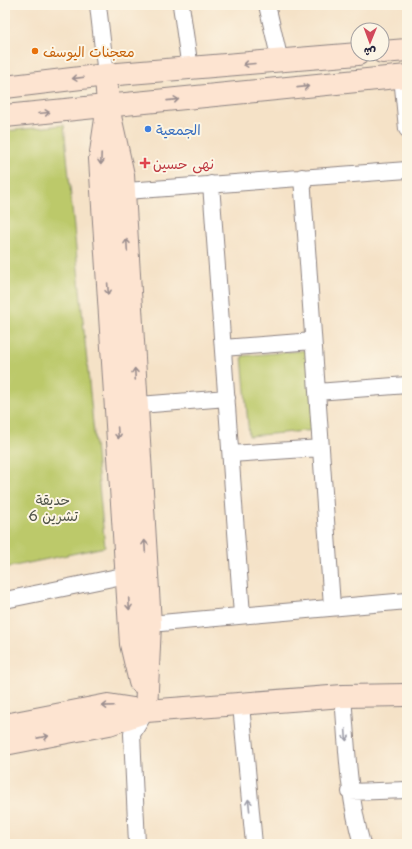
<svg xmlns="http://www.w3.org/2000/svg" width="412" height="849" font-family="'Playpen Sans','Playpen Sans Arabic',sans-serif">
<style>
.green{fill:#bcc96b;stroke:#6f7653}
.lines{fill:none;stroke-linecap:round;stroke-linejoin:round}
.street-casing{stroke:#8c8281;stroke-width:18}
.secondary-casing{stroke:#8c8281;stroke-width:24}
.street{stroke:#fff;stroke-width:16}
.secondary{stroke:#fde4d1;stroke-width:22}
.oneway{stroke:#9a8d8e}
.oneway2{stroke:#9c9ca7}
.food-dot{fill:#e8710a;stroke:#fcf5e5;stroke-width:1.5}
.shop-dot{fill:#3f7fe0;stroke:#fcf5e5;stroke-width:1.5}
.health-dot{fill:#e0444e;stroke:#fcf5e5;stroke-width:1.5}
.labels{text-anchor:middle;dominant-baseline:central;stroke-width:4;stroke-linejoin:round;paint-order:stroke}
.food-label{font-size:14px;fill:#c56008;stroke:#fcf5e5;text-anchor:start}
.shop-label{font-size:14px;fill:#366cbe;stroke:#fcf5e5;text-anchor:start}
.health-label{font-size:14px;fill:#be3a42;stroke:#fcf5e5;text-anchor:start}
.park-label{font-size:14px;fill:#505449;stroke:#fcf5e5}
</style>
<rect width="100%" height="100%" fill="#fcf5e5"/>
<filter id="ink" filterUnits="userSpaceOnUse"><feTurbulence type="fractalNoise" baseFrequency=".025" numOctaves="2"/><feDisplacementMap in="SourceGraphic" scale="8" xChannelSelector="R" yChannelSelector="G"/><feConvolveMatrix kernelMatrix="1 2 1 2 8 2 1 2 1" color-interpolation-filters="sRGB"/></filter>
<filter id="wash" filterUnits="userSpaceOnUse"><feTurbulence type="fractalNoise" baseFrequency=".012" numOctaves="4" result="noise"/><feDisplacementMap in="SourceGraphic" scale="16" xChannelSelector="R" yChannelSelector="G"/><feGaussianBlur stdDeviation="0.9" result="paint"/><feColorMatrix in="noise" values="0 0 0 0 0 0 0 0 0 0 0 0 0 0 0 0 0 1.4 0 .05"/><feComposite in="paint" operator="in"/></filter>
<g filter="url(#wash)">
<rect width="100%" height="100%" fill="#f5e2c7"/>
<path class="green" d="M 64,125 L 105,547 L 5,568 L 5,131 Z
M 308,350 L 316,430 L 249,436 L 242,356 Z"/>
</g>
<g filter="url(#ink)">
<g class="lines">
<g class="street-casing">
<path id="street" d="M 98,5 L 106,75
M 181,5 L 190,69
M 267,5 L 280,61
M 402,76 L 407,129
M 302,177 L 332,606
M 211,184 L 242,615
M 113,192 L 407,170
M 223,348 L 313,341
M 317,392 L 407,385
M 127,406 L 227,398
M 231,454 L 321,448
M 5,600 L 137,573
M 150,624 L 407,601
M 343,696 C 347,746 348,796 362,844
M 241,705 L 254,844
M 350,792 L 407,790
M 137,844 L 132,734 L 146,711"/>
</g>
<g class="secondary-casing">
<path id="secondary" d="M 382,52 L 407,50
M 106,75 L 108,107 L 123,175 L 150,624 L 146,711
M 5,87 L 106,75 L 358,54
M 5,116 L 407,76
M 106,119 L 100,159 L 131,644 L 140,682
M 5,725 L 108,705 L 146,711 L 343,696 L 407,695
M 5,744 L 109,724 L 144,712"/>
</g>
<use href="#street" class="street"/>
<use href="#secondary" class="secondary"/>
</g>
<defs><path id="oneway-shaft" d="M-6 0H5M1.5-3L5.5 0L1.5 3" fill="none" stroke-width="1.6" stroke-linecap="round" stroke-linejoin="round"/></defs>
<g class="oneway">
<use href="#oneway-shaft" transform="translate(249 64) rotate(175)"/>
<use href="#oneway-shaft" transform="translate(78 78) rotate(173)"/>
<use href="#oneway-shaft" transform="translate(303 87) rotate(-6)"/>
<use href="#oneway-shaft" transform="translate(173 100) rotate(-6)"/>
<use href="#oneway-shaft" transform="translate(44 113) rotate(-5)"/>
<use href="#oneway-shaft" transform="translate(101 159) rotate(92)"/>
<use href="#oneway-shaft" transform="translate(127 245) rotate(-93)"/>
<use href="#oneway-shaft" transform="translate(108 289) rotate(86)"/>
<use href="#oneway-shaft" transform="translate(135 374) rotate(-93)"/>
<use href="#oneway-shaft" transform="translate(118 433) rotate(86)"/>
<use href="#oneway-shaft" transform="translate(145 546) rotate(-93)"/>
<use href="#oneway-shaft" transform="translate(129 604) rotate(87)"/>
<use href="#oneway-shaft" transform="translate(108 706) rotate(178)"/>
<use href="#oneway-shaft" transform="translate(43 737) rotate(-11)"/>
</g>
<g class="oneway2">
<use href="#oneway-shaft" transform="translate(346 735) rotate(86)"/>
<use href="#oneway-shaft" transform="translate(249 805) rotate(-96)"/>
</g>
</g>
<circle class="food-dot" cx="35" cy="51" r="4"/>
<circle class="shop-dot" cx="148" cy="129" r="4"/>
<path class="health-dot" d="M143 157h4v4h4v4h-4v4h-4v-4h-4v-4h4z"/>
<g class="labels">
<g class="food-label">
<text x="43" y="51">معجنات اليوسف</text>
</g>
<g class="shop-label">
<text x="156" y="129">الجمعية</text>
</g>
<g class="health-label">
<text x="153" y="163">نهى حسين</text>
</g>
<g class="park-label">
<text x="53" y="499">حديقة<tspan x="53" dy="16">6 تشرين</tspan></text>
</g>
</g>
<rect width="412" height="849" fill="none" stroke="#fcf5e5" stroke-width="20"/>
<g transform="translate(370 42) rotate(181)"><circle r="19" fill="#fcf5e5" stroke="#a5a1a1"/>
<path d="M0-3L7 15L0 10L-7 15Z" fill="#d1495b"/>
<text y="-6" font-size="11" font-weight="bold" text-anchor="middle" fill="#22223b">ش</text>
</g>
</svg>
